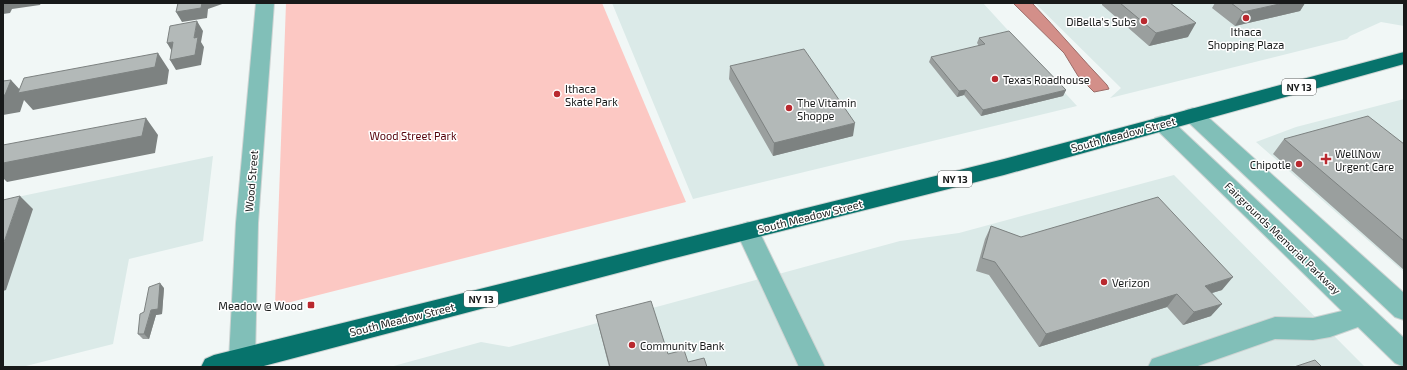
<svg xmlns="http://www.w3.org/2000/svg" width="1407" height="370" font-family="'Exo 2',sans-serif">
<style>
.built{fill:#dbeae8}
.green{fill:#fcc8c3}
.water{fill:#d38f89;stroke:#9b6c68}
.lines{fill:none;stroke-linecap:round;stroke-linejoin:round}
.minor-casing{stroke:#ced4d3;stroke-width:2}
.highway-casing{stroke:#ced4d3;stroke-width:2}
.minor{fill:#81bfb8;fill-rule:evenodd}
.highway{fill:#07736c;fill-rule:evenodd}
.wall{fill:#9a9f9e}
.shaded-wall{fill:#7d8281}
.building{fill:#b3b9b8;stroke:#7d8281}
.poi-dot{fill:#b9292f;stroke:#fff;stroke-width:1.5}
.labels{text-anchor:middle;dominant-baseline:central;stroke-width:3;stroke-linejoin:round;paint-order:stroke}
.shield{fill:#fff;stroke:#5d5f5f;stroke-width:1}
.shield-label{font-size:10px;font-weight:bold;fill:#181a1a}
.poi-label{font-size:11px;fill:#181a1a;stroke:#fff;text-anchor:start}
.street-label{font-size:11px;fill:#181a1a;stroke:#fff}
.park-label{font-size:11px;fill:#56020a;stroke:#fff}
</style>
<rect width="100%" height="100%" fill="#f1f7f6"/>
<path class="built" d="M 612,3 L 983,3 L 1077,106 L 693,199 Z
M 1035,3 L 1404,3 L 1404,26 L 1381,22 L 1350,36 L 1347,39 L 1110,98 L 1121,88 Z
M 1404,99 L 1404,272 L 1256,142 L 1296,127 Z
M 213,156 L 203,241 L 129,259 L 113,344 L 22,367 L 3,367 L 3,200 Z
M 1174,175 L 1365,367 L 390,367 L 481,342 L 509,347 L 900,241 L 959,233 Z"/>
<path class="green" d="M 286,3 L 602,3 L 686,202 L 275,306 Z"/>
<path class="water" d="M 1013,3 L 1032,3 C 1058,30 1081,58 1107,85 L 1109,89 L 1094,92 L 1078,76 L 1064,53 Z"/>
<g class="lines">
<g class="minor-casing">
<path id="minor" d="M 256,3 L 274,3 L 258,223 L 255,360 L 252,367 L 232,367 L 229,360 L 236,223 Z
M 1193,108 L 1200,110 L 1404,293 L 1404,320 L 1395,317 L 1186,120 L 1183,115 L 1186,110 Z
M 1162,116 L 1169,118 L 1404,338 L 1404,367 L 1395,363 L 1358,327 L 1330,337 L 1313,340 L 1275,339 L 1195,367 L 1148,367 L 1152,359 L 1275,317 L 1313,318 L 1342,311 L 1155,128 L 1152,123 L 1155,118 Z
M 748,222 L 756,225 L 825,367 L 799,367 L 736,231 L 740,225 Z"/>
</g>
<g class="highway-casing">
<path id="highway" d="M 1404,52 L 1404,64 L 1004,175 L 663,261 L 260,367 L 201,367 L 205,359 L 214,355 L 1004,159 Z"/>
</g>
<use href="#minor" class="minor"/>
<use href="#highway" class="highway"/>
</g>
<path class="wall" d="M 1102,3 L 1170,3 L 1188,37 L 1149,46 L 1102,5 Z
M 1215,3 L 1305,3 L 1300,11 L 1235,26 L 1212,8 Z
M 979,38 L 1066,90 L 1063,96 L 981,116 L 964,95 L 957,97 L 929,62 L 931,57 L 979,46 L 977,43 Z
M 730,66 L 853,136 L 773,156 L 729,79 Z
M 1284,139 L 1404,144 L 1404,270 L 1273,154 Z
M 991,226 L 1021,237 L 1222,290 L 1212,293 L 1211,316 L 1183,325 L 1167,307 L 1039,347 L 989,275 L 976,271 L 985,239 Z
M 164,288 L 162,314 L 156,315 L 149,339 L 143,339 L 138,334 L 144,312 Z
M 596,315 L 668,354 L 688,362 L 707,367 L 609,367 Z"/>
<path class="shaded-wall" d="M 3,3 L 41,3 L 40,5 L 12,9 L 10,13 L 3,14 Z
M 202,3 L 225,3 L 208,9 L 207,18 L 182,22 L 176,12 Z
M 1284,3 L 1305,3 L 1300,11 L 1235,26 L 1243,12 Z
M 197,21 L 203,31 L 201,42 L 204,47 L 201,65 L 176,70 L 170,60 L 194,38 Z
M 1196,23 L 1188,37 L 1149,46 L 1156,33 Z
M 173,42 L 173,53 L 167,43 Z
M 158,53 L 169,70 L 167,84 L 33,110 L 24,100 L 20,112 L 3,115 L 3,95 L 11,80 L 22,92 Z
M 966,90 L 964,95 L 957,97 L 959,91 Z
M 1066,90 L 1063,96 L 981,116 L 983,110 Z
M 146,118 L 158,135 L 155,153 L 7,182 L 3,178 L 3,163 Z
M 855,123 L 853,136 L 773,156 L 774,143 Z
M 20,196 L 33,209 L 6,290 L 3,291 L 3,245 Z
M 1233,277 L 1222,290 L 1195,298 L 1205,286 Z
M 160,283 L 164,288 L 162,314 L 156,315 L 149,339 L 144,334 Z
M 1177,294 L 1167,307 L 1039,347 L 1046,334 Z
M 1222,304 L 1211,316 L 1183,325 L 1194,312 Z"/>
<path class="building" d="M 178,3 L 202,3 L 201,8 L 176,12 Z
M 1120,3 L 1170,3 L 1196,23 L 1156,33 Z
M 1231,3 L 1284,3 L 1243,12 Z
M 197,21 L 194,38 L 198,37 L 195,55 L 170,60 L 173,42 L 167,43 L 170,26 Z
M 1009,31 L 1066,90 L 983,110 L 966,90 L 959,91 L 931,57 L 985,44 L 979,38 Z
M 804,49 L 855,123 L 774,143 L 730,66 Z
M 158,53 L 155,67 L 18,93 L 24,78 Z
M 11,80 L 5,95 L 3,95 L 3,81 Z
M 1368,116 L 1404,144 L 1404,241 L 1284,139 Z
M 146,118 L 142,136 L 3,163 L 3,145 Z
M 20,196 L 3,245 L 3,200 Z
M 1158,197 L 1233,277 L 1205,286 L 1222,304 L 1194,312 L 1177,294 L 1046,334 L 995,262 L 982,258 L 991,226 L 1021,237 Z
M 160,283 L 158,309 L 151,310 L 144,334 L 138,334 L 140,314 L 144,312 L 149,287 Z
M 651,301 L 668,354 L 684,350 L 688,362 L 704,358 L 707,367 L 610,367 L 596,315 Z
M 1315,360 L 1322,367 L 1294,367 Z"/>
<g class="poi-dot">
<circle cx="1246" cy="18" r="4"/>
<circle cx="1144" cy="21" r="4"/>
<circle cx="995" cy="79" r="4"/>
<circle cx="557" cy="94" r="4"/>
<circle cx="789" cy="108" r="4"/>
<path d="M1324 153h4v4h4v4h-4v4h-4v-4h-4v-4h4z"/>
<circle cx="1299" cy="164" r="4"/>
<circle cx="1104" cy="282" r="4"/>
<rect x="307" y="301" width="8" height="8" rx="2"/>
<circle cx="632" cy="345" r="4"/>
</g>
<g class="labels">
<g class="shield">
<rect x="1282" y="79" width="34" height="16" rx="3"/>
<rect x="938" y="171" width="34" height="16" rx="3"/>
<rect x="464" y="291" width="34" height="16" rx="3"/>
</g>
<g class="shield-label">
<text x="1299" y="87">NY 13</text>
<text x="955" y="179">NY 13</text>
<text x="481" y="299">NY 13</text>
</g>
<g class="poi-label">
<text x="1136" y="21" text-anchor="end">DiBella's Subs</text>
<text x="1246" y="31" text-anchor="middle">Ithaca<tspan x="1246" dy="13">Shopping Plaza</tspan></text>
<text x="1003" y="79">Texas Roadhouse</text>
<text x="565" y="88">Ithaca<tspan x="565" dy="13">Skate Park</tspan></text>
<text x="797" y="102">The Vitamin<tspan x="797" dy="13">Shoppe</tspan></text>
<text x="1335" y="153">WellNow<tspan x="1335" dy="13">Urgent Care</tspan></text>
<text x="1291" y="164" text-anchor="end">Chipotle</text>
<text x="1112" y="282">Verizon</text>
<text x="303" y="305" text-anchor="end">Meadow @ Wood</text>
<text x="640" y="345">Community Bank</text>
</g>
<g class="street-label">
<text transform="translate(1123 134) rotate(-15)">South Meadow Street</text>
<text transform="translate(251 181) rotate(-85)">Wood Street</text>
<text transform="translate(810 216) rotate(-14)">South Meadow Street</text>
<text transform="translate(1283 238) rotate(44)">Fairgrounds Memorial Parkway</text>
<text transform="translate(402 319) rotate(-14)">South Meadow Street</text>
</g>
<g class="park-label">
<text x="413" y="135">Wood Street Park</text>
</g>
</g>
<rect width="1407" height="370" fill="none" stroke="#181a1a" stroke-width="8"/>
</svg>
